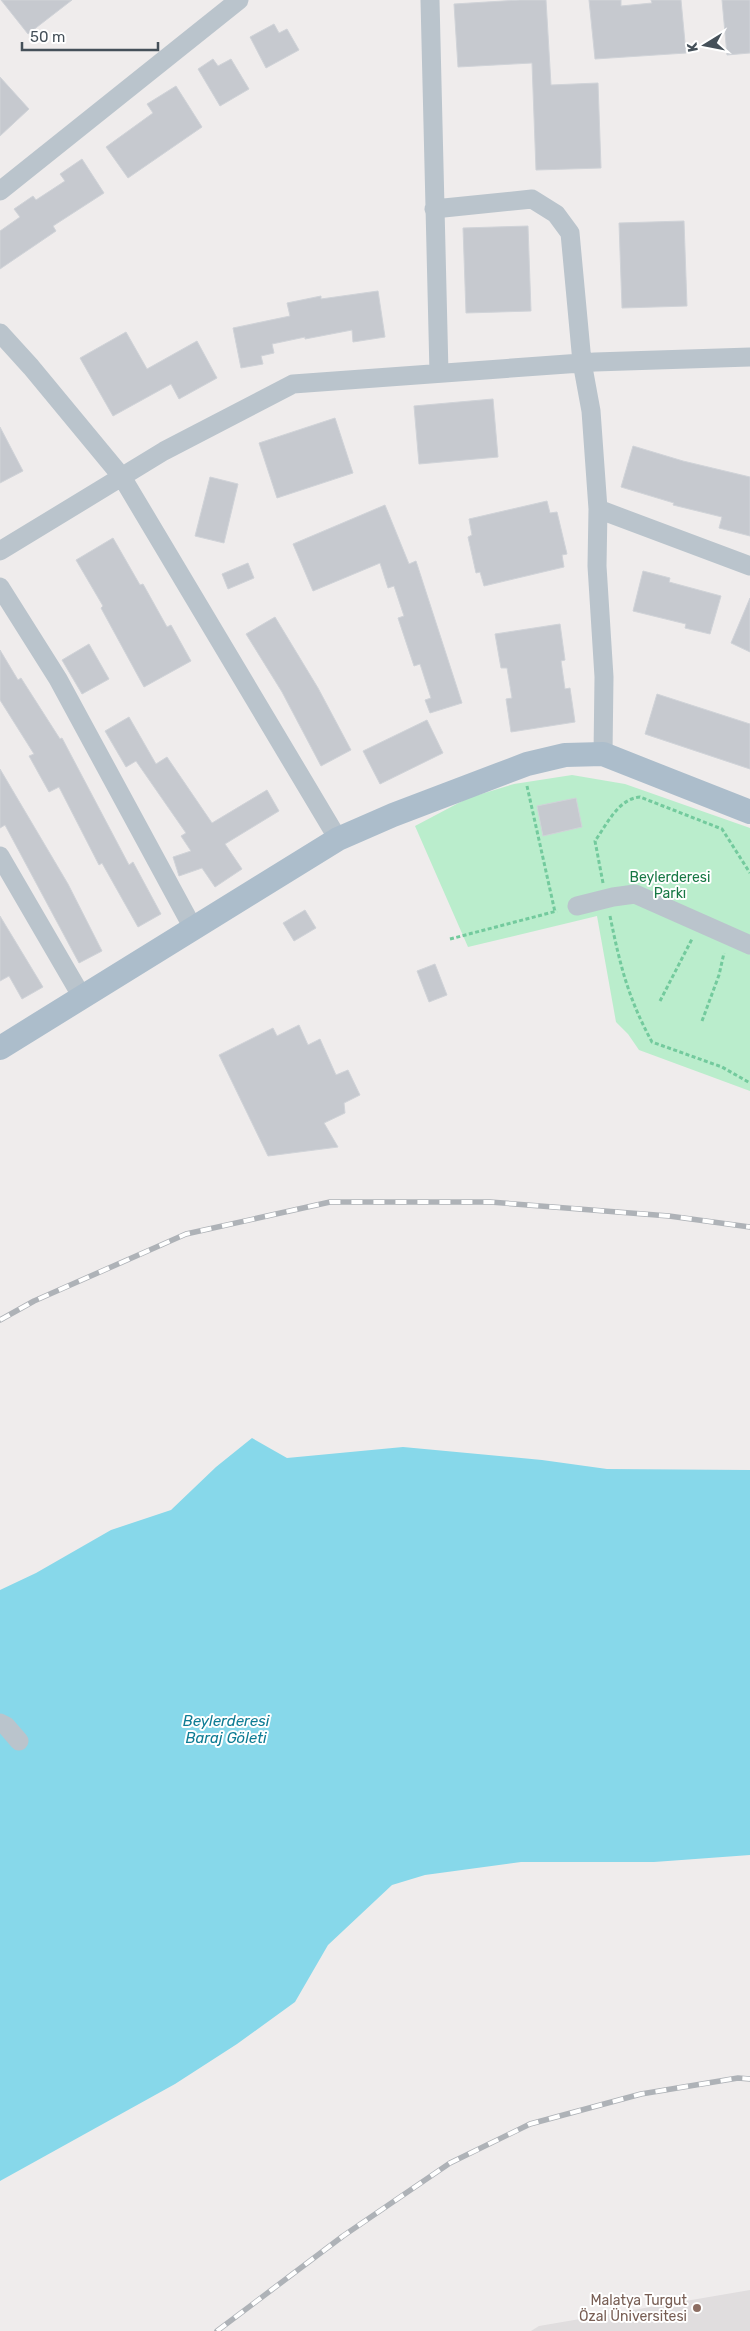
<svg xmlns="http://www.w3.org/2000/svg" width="750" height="2331" font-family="Rubik,sans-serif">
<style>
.education{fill:#e0ddde}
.green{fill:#baedcc}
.water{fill:#87d8ea}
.building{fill:#c6c9cf;stroke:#d0d3d8}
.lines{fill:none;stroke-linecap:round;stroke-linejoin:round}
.path{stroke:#73ca9d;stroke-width:3;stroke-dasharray:4 2.5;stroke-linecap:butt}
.minor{stroke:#bac4cc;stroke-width:19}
.major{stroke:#acbdcb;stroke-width:24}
.rail-casing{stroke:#aeb2b7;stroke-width:5.5}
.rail{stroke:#fff;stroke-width:4;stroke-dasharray:11;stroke-linecap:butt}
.education-dot{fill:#8d6e63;stroke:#fff;stroke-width:2}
.labels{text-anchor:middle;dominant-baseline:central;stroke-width:4;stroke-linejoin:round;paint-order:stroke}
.park-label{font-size:14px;fill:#187845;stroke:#fff}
.education-label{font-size:14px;fill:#785e54;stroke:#fff;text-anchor:end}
.water-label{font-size:15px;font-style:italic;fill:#0e7c94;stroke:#fff}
</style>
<rect width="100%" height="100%" fill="#efecec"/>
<path class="education" d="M 750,2290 L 750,2331 L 531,2331 L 539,2326 Z"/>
<path class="green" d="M 572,775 L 625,784 L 750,828 L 750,1091 L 639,1050 L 628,1034 L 616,1022 L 597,916 L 468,947 L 415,826 L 468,798 L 514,784 Z"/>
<path class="water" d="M 252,1438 L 287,1458 L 403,1447 L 542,1460 L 607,1469 L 750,1470 L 750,1855 L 654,1862 L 521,1862 L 425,1875 L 392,1885 L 328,1945 L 295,2002 L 237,2044 L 175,2084 L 0,2181 L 0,1590 L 36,1573 L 111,1530 L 171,1510 L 216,1467 Z"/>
<path class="building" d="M 1,0 L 72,0 L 28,34 Z
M 520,0 L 546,0 L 551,85 L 598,83 L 601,168 L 536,170 L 532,63 L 458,67 L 454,4 Z
M 589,0 L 621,0 L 621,6 L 652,3 L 651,0 L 681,0 L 686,53 L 595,59 Z
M 722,0 L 750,0 L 750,53 L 727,55 Z
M 274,24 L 279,33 L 287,29 L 299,50 L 266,68 L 250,37 Z
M 213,59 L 218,66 L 231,59 L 249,89 L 220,106 L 198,69 Z
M 0,77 L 29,109 L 0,136 Z
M 176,86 L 202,127 L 128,178 L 106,147 L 153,113 L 147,104 Z
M 82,159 L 104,193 L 53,226 L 56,231 L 0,269 L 0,231 L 20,217 L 14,209 L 33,196 L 36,200 L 65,181 L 60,174 Z
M 684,221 L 687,306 L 622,308 L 619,223 Z
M 528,226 L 531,311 L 466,313 L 463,228 Z
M 378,291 L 385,337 L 353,342 L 352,330 L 305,339 L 305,337 L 272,344 L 274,353 L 261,356 L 263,364 L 241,368 L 233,328 L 290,316 L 287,303 L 321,296 L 321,299 Z
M 126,332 L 147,369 L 197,341 L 217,378 L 179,399 L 171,384 L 113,416 L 80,358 Z
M 493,399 L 498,457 L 419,464 L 414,406 Z
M 335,418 L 353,473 L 277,498 L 259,443 Z
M 0,427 L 23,471 L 0,483 Z
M 633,446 L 683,461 L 750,477 L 750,536 L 719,528 L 722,517 L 673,505 L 674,503 L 621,487 Z
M 210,477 L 238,484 L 224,543 L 195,536 Z
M 547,501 L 550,513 L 557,512 L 567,554 L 562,555 L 564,567 L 484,586 L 480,572 L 476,573 L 468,537 L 472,535 L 469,519 Z
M 385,505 L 409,564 L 416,561 L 462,703 L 430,713 L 425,700 L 431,698 L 420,664 L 414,666 L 398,618 L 404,616 L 394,586 L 388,588 L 380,563 L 313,591 L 293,544 Z
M 113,538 L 140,585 L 143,584 L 167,627 L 171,625 L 191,661 L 144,687 L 101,608 L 103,606 L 76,560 Z
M 248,563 L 254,578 L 228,589 L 222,574 Z
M 643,571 L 670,578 L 669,582 L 721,596 L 710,634 L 685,628 L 686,624 L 633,611 Z
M 750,598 L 750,652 L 731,643 Z
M 275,617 L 318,688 L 351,750 L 321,766 L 282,692 L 246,634 Z
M 560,624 L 565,660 L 561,661 L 565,689 L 570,688 L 575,722 L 511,732 L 506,699 L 512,698 L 507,668 L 501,668 L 495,634 Z
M 89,644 L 109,679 L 82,694 L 62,660 Z
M 0,650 L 18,680 L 21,678 L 60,739 L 62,738 L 129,865 L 133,862 L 161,914 L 138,927 L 102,863 L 99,865 L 59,787 L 49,792 L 29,756 L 34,754 L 0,700 Z
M 657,694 L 750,724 L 750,769 L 645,734 Z
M 129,717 L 156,764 L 167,757 L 212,823 L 267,790 L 279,811 L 225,844 L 242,869 L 215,887 L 202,868 L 179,876 L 173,857 L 191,851 L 181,836 L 186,833 L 136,761 L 126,767 L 105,731 Z
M 427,720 L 443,753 L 380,784 L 363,751 Z
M 0,769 L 68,884 L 102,951 L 79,963 L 5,825 L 0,828 Z
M 576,798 L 582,827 L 543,836 L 537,806 Z
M 305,910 L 316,928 L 294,941 L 283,923 Z
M 0,916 L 43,987 L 22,999 L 9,976 L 0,981 Z
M 435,964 L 447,995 L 429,1002 L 417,971 Z
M 299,1025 L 308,1045 L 320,1039 L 336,1075 L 348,1070 L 360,1095 L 344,1103 L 345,1113 L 324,1123 L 338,1147 L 268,1156 L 219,1055 L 273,1028 L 277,1036 Z"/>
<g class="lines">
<path class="path" d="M 527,786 L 555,912
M 603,883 L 595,841 C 607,824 618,799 640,797 L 722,829 L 750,873
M 610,916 C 620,965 628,998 652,1042 L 722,1067 L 750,1083
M 450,939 L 557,911
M 660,1001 L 692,939
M 702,1021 L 719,975 L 724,953"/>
<path class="minor" d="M 430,0 L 439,373
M 0,191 L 239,0
M 434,209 L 532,199 L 556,214 L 570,233 L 582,362 L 591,411 L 598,509 L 750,566
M 0,333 L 31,367 L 122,477 L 338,839
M 598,509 L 597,566 L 604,677 L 603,754
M 0,551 L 164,451 L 293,384 L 595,362 L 750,357
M 0,587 L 58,679 L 193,928
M 0,856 L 82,997
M 577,906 L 613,897 L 635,894 L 750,945
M 0,1723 L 6,1726 L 19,1741"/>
<path class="major" d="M 0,1048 L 338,839 L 393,815 L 527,764 L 565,755 L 603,754 L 750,812"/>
<g class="rail-casing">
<path id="rail" d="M 0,1320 L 34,1301 L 186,1234 L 330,1202 L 490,1202 L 669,1216 L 750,1227
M 217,2331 L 343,2236 L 450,2163 L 530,2124 L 641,2094 L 738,2078 L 750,2079"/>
</g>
<use href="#rail" class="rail"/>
</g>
<circle class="education-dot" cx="697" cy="2308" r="5"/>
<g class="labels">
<g class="park-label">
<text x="670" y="877">Beylerderesi<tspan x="670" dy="16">Parkı</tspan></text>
</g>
<g class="education-label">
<text x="687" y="2300">Malatya Turgut<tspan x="687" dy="16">Özal Üniversitesi</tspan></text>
</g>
<g class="water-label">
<text x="226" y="1721">Beylerderesi<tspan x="226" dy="17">Baraj Göleti</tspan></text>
</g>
</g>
<g transform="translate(705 45) rotate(260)" stroke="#ffffff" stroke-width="4" paint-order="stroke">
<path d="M0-4L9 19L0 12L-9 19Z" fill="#455059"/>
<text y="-8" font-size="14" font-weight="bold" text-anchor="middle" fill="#455059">K</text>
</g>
<path d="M22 42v8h136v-8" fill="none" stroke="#455059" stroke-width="2.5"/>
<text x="30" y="42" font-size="15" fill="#455059" stroke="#ffffff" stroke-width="4" paint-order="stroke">50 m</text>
</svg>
